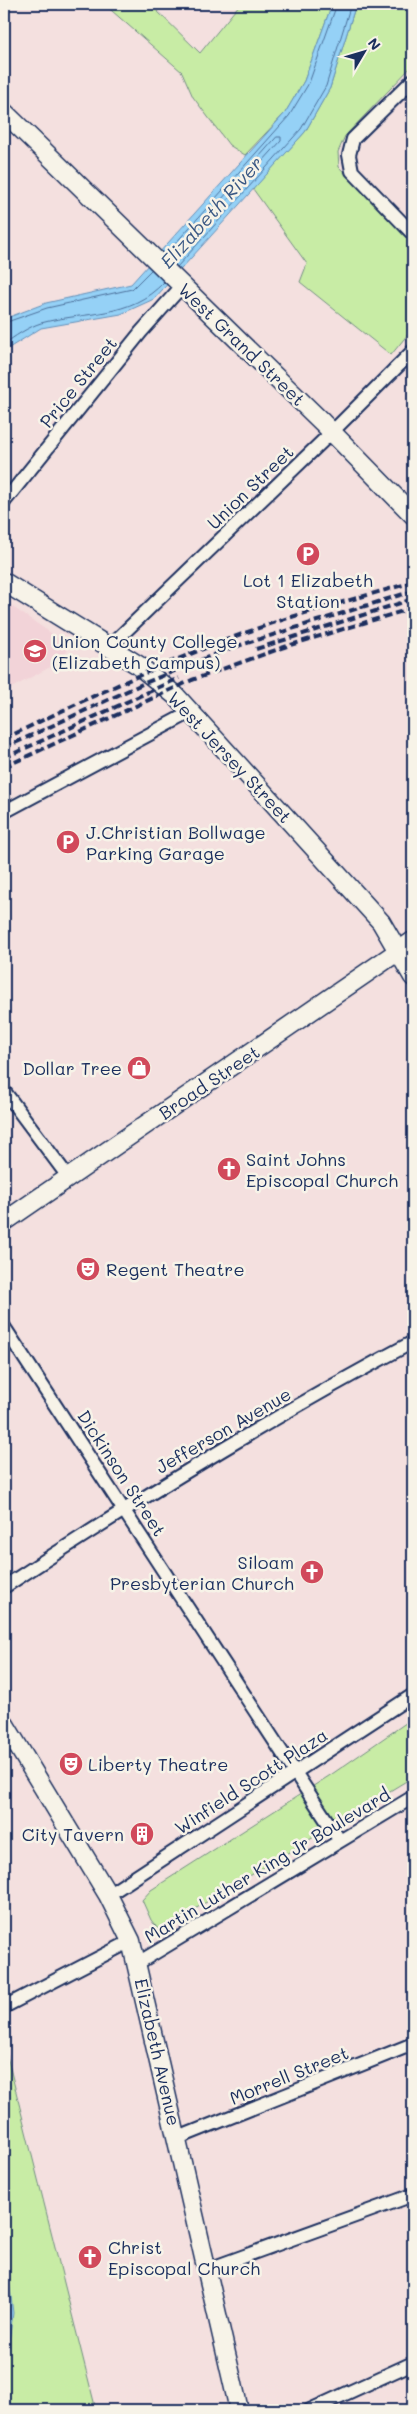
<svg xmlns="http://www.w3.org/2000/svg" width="417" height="2414" font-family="Mali,sans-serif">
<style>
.built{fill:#f2d3d8}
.green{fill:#c8eca5;stroke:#728e82}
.water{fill:#95d1f6;stroke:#6490b9}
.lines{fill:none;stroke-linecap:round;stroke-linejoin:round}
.shore{stroke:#4c709b;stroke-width:1}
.street-casing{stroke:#1b2f5e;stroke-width:16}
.secondary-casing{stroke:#1b2f5e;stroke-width:21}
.street{stroke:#f7f3e8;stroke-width:12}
.secondary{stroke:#f7f3e8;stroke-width:18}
.rail{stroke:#1b2f5e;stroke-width:4;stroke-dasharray:8 4;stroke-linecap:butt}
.labels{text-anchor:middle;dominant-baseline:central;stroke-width:5;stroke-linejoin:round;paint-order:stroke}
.street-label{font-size:18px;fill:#1b2f5e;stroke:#f7f3e8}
.poi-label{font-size:18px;fill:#1b2f5e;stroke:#f7f3e8;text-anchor:start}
.water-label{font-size:19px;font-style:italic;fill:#3a5884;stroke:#f7f3e8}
</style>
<rect width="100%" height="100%" fill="#f4e0df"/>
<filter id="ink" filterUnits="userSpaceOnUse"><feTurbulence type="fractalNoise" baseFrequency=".02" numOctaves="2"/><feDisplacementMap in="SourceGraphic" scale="10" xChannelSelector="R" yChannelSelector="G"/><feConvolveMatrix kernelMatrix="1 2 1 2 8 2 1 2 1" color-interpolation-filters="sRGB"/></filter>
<g filter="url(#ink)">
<path class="built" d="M 4,601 L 70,646 L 64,657 L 52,666 L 4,692 Z"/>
<path class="green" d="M 104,4 L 150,4 L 200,53 L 240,4 L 332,4 L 304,81 L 285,113 L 245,155 L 229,145 L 193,97 L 182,72 Z
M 356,4 L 413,4 L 413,65 L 345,136 L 338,152 L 339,167 L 413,245 L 413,328 L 391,355 L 300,282 L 307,264 L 253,189 L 305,132 L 330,88 Z
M 413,1718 L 413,1777 L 162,1929 L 158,1929 L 151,1920 L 142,1900 L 151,1890 L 332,1774 Z
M 4,2044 L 96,2410 L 4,2410 Z"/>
<path class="water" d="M 332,4 L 356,4 L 330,88 L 305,132 L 154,299 L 121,314 L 41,328 L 4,351 L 4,319 L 46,303 L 131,284 L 285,113 L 304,81 Z
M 4,2240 L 13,2313 L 4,2376 Z"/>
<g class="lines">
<path class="shore" d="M 277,137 L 281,137 L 281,141 L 204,226 L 201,227 L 201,223 Z
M 165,255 L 289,116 L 309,83 L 337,4
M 177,267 L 301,129 L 326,86 L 351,4
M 4,323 L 47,308 L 132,289 L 151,270
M 4,344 C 14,337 28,327 41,323 C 85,311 130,319 164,282
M 4,2278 L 8,2312 L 4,2343"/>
<g class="street-casing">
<path id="street" d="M 413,80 L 353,139 L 349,155 L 352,171 L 413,234
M 4,502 L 141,332 L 182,286
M 109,647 L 332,432 L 413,351
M 4,812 L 191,712
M 4,1091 L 69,1178
M 4,1327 L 340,1841
M 4,1587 C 137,1500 273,1416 413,1342
M 108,1895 L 413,1695
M 138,1963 L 413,1797
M 4,2007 L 131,1941
M 178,2138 L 413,2044
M 206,2270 L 413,2195
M 310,2410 L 413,2363"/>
</g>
<g class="secondary-casing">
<path id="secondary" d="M 4,112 L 322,422 L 413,515
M 4,582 L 138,665 L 176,696 L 381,922 L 413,977
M 4,1222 L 413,941
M 4,1723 L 108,1895 L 131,1941 L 239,2410"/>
</g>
<use href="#street" class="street"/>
<use href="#secondary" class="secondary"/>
<path class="rail" d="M 256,649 L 413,599
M 4,739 C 93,695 184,653 279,621 C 323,607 369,595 413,582
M 4,748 L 140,685 L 228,649 L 413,591
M 4,758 L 179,678
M 4,767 L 192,680 L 287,646 L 413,608"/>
</g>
</g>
<defs>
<g id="parking-disc" transform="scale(1.25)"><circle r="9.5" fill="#d1495b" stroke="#f7f3e8"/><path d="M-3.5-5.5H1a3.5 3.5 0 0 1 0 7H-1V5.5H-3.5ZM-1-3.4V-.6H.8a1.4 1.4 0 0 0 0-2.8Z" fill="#fff"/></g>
<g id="university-disc" transform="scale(1.25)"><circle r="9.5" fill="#d1495b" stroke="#f7f3e8"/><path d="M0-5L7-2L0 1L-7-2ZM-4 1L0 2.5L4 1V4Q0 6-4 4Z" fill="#fff"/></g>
<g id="shop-disc" transform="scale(1.25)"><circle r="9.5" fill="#d1495b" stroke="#f7f3e8"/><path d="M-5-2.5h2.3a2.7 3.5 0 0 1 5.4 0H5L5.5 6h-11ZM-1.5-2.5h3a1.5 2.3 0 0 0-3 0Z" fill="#fff"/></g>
<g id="church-disc" transform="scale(1.25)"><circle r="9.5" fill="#d1495b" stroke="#f7f3e8"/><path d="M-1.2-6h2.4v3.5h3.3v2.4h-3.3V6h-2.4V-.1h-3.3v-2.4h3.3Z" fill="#fff"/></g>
<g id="theatre-disc" transform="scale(1.25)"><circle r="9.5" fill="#d1495b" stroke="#f7f3e8"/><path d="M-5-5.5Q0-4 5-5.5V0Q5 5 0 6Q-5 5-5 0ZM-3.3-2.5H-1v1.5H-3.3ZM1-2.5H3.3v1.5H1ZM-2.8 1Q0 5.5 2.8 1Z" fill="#fff"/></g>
<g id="building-disc" transform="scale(1.25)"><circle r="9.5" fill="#d1495b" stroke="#f7f3e8"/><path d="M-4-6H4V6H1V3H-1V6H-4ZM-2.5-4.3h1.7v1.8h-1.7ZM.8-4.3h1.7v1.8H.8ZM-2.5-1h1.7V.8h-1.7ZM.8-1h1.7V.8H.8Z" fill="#fff"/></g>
</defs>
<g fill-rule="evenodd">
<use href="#parking-disc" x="308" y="554"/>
<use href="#university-disc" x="35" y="651"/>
<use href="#parking-disc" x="68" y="842"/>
<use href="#shop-disc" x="139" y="1068"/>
<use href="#church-disc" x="229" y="1169"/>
<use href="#theatre-disc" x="88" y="1269"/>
<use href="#church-disc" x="312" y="1572"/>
<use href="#theatre-disc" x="71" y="1764"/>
<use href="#building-disc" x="142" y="1834"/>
<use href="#church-disc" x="90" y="2257"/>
</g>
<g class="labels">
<g class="street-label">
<text transform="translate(242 344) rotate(44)">West Grand Street</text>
<text transform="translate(78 382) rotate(-51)">Price Street</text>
<text transform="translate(250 487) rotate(-44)">Union Street</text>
<text transform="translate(230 757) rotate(47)">West Jersey Street</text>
<text transform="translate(209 1082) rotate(-34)">Broad Street</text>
<text transform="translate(223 1430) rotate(-30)">Jefferson Avenue</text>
<text transform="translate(122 1473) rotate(57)">Dickinson Street</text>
<text transform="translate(251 1781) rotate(-33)">Winfield Scott Plaza</text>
<text transform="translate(267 1865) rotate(-31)">Martin Luther King Jr Boulevard</text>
<text transform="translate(158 2052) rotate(77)">Elizabeth Avenue</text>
<text transform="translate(289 2075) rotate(-22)">Morrell Street</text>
</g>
<g class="poi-label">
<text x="308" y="580" text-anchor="middle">Lot 1 Elizabeth<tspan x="308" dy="21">Station</tspan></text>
<text x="52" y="641">Union County College<tspan x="52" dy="21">(Elizabeth Campus)</tspan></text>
<text x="86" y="832">J.Christian Bollwage<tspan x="86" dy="21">Parking Garage</tspan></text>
<text x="122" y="1068" text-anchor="end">Dollar Tree</text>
<text x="246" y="1159">Saint Johns<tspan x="246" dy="21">Episcopal Church</tspan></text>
<text x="106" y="1269">Regent Theatre</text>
<text x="294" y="1562" text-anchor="end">Siloam<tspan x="294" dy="21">Presbyterian Church</tspan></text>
<text x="88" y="1764">Liberty Theatre</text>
<text x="124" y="1834" text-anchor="end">City Tavern</text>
<text x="108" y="2247">Christ<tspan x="108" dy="21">Episcopal Church</tspan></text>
</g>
<g class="water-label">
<text transform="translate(211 212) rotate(-48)">Elizabeth River</text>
</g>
</g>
<rect width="417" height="2414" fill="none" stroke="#f7f3e8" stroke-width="20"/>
<rect x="10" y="10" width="397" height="2394" fill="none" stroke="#1b2f5e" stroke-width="2" filter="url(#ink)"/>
<g transform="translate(364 52) rotate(52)" stroke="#f7f3e8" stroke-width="4" paint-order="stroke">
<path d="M0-4L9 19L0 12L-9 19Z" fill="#1b2f5e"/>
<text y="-8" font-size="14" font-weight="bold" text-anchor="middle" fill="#1b2f5e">N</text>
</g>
</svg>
